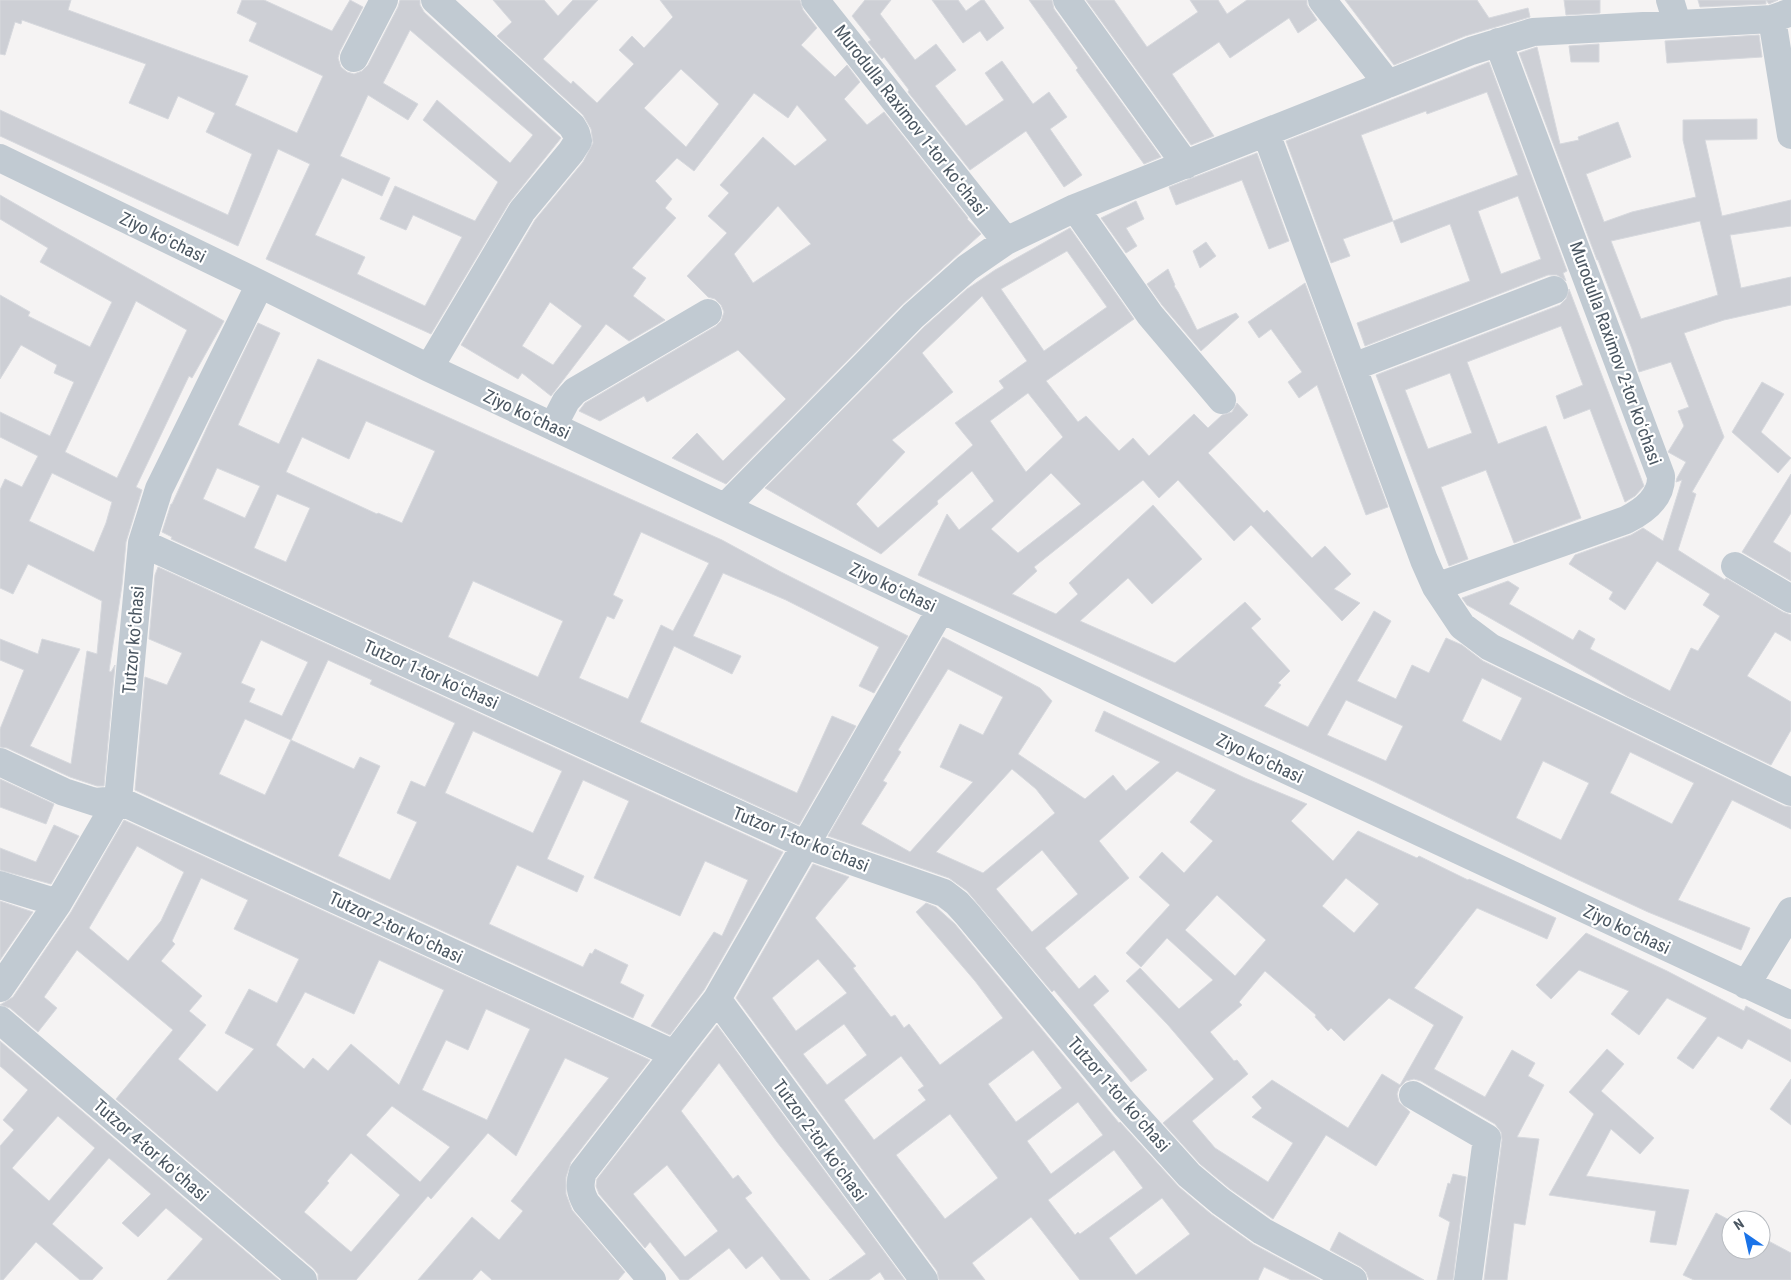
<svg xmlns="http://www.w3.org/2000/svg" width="1791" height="1280" font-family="'Roboto Condensed',sans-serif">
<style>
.building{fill:#cdcfd5;stroke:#d7d9de;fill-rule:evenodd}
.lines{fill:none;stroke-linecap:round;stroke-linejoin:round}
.minor{stroke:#c1cad2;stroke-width:28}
.labels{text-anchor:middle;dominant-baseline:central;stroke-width:4.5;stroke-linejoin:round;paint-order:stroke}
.street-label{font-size:18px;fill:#4a5661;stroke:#fff}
</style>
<rect width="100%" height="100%" fill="#f5f3f3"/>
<path class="building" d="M 0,0 L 71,0 L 68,10 L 248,76 L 235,105 L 297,133 L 323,76 L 249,41 L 257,23 L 237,13 L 242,0 L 264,0 L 332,31 L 350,0 L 363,7 L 340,51 L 338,58 L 341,67 L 347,72 L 354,74 L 362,71 L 368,65 L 398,7 L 400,0 L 420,0 L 420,5 L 424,12 L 561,138 L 509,203 L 431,334 L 266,259 L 310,164 L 278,149 L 238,246 L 0,136 L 0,110 L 228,215 L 252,154 L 206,132 L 215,113 L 178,96 L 168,119 L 129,103 L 146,64 L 22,20 L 21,24 L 15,22 L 5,55 L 0,54 ZM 410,30 L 533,135 L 510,163 L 437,100 L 423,120 L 498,182 L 475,221 L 395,186 L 380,219 L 406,230 L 413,215 L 462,237 L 425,306 L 357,274 L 365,257 L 315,235 L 342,178 L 382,196 L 390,178 L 340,156 L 368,95 L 408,120 L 418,104 L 383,83 Z
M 493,0 L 544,0 L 558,16 L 573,0 L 598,0 L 543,59 L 571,84 L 573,81 L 597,103 L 634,64 L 619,50 L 632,36 L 644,48 L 673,17 L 660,0 L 800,0 L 803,10 L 817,28 L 801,45 L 835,77 L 847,65 L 860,82 L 844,99 L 867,125 L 884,112 L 968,218 L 967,219 L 981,234 L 902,305 L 726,484 L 672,458 L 697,433 L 723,461 L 786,399 L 738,350 L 647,402 L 644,396 L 600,421 L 579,411 L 585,403 L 716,326 L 721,321 L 724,312 L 721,305 L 715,299 L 708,297 L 687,276 L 727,233 L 708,216 L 729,193 L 720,185 L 763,137 L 795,166 L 827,140 L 797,105 L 788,118 L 754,93 L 694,171 L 677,158 L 655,181 L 672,199 L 665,208 L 676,218 L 632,268 L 646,278 L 633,296 L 665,320 L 629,341 L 606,324 L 551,396 L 522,373 L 518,379 L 461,345 L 535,220 L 583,162 L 593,143 L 591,129 L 583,115 L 497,36 L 512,22 ZM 681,69 L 719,104 L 686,147 L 644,108 ZM 778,206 L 811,244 L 753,283 L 734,254 ZM 550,302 L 582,326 L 553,365 L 522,346 Z
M 865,0 L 891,0 L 880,14 L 915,60 L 936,44 L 956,70 L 935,86 L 966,126 L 1004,100 L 985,73 L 1002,61 L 1033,104 L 1049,92 L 1067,117 L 1050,129 L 1082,175 L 1064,187 L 1026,131 L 970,170 L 908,92 L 909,90 L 884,57 L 882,59 L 868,42 L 871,40 L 852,16 Z
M 932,0 L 958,0 L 966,11 L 981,0 L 984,0 L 1004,28 L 987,41 L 980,31 L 963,43 Z
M 1029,0 L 1052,0 L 1054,9 L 1161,157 L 1144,164 L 1076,70 L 1078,68 Z
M 1086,0 L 1114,0 L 1147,47 L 1198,12 L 1190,0 L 1218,0 L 1227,14 L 1247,0 L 1307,0 L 1307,5 L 1317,20 L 1298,33 L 1289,18 L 1230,58 L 1219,42 L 1172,74 L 1214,136 L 1191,145 Z
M 1345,0 L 1477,0 L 1489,18 L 1528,8 L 1530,17 L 1465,36 L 1394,65 Z
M 1564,0 L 1600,0 L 1600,13 L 1566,15 Z
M 1698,0 L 1778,0 L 1769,4 L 1766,0 L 1766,4 L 1700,7 Z
M 1759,35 L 1762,57 L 1667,63 L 1665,41 Z
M 1599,44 L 1599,62 L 1571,62 L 1569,46 Z
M 1537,47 L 1560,144 L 1579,140 L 1578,137 L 1618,122 L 1631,157 L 1586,174 L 1604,222 L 1632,212 L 1696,197 L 1683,140 L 1683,120 L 1757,119 L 1757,139 L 1705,140 L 1722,216 L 1791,200 L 1791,226 L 1730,235 L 1741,288 L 1791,277 L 1791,305 L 1724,320 L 1684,333 L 1724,437 L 1692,492 L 1696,494 L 1678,550 L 1725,580 L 1726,578 L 1783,612 L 1791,615 L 1791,641 L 1775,632 L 1747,676 L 1791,702 L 1791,730 L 1771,765 L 1627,696 L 1467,605 L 1462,598 L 1508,581 L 1519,588 L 1509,604 L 1573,640 L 1579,630 L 1595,639 L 1590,649 L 1670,691 L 1691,648 L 1698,651 L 1720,616 L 1703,605 L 1710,594 L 1657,561 L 1625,610 L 1609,599 L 1613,592 L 1569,564 L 1575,555 L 1631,535 L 1643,528 L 1663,541 L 1682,480 L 1676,482 L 1677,478 L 1686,462 L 1668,452 L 1684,426 L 1678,411 L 1689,407 L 1671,362 L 1639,372 L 1632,349 L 1598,260 L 1597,260 L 1519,53 ZM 1700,221 L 1718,295 L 1641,319 L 1611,241 Z
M 1489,62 L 1567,271 L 1563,273 L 1566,281 L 1557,275 L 1548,275 L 1365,346 L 1357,323 L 1470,281 L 1450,224 L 1401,243 L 1393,221 L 1343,239 L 1350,256 L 1331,263 L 1286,141 ZM 1487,92 L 1518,175 L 1393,221 L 1361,135 L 1426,111 L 1427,114 ZM 1518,196 L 1541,259 L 1501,274 L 1478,211 Z
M 1257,153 L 1289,241 L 1269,249 L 1242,180 L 1176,205 L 1169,187 Z
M 0,195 L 59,229 L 224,321 L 192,378 L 189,376 L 136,487 L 142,490 L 126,542 L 122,585 L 109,671 L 111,672 L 115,665 L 104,786 L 97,786 L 70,777 L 7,748 L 0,747 L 0,729 L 24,670 L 0,660 L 0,639 L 38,654 L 42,639 L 80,649 L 30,746 L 71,764 L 87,651 L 97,654 L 102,601 L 28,564 L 13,594 L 0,588 L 0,490 L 5,479 L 22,487 L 38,456 L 0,437 L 0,412 L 50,436 L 74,382 L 54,373 L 57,365 L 21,345 L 0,379 L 0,295 L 30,312 L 28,316 L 90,347 L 112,302 L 40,262 L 48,248 L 0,219 ZM 136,301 L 187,330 L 117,478 L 65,452 ZM 52,473 L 112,502 L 106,523 L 94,552 L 29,521 Z
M 1136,201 L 1144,219 L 1126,228 L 1137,246 L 1126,253 L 1101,218 Z
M 1070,228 L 1134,319 L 1046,381 L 1078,422 L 1086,416 L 1119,451 L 1133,438 L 1149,456 L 1194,414 L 1208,428 L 1222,415 L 1232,412 L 1237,403 L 1248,415 L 1208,453 L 1264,513 L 1267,510 L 1312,558 L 1325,546 L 1351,574 L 1334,589 L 1360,603 L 1342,621 L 1251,525 L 1234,541 L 1178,480 L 1159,498 L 1143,480 L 1034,567 L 1037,571 L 1012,594 L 1056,614 L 1078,594 L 1069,583 L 1153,505 L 1202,559 L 1152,604 L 1128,578 L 1080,621 L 1175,663 L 1245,602 L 1261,619 L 1251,628 L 1290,671 L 1278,683 L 1281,685 L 1264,706 L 1308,727 L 1374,611 L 1391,621 L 1357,681 L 1396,699 L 1412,665 L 1429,673 L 1446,638 L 1462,645 L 1483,661 L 1784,806 L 1791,807 L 1791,829 L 1732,800 L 1678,900 L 1750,928 L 1741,950 L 1648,912 L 1568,875 L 1375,782 L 918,575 L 947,514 L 959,530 L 994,501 L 972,471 L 937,501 L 938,504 L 881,554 L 765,488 L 924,327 L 967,289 L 995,270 ZM 1067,251 L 1107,307 L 1044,351 L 1001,289 ZM 982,296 L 1027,361 L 999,381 L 1004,388 L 955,423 L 973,445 L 878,528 L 856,504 L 905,452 L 892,440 L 953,392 L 922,353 ZM 1028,393 L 1063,437 L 1026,472 L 990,421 ZM 1051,473 L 1081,504 L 1018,553 L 991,529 ZM 1482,678 L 1522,698 L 1501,741 L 1462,721 ZM 1346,700 L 1403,726 L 1386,761 L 1327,735 ZM 1630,752 L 1694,783 L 1672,824 L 1610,793 ZM 1543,761 L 1589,783 L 1561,840 L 1516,818 Z
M 1206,242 L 1216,256 L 1200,268 L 1193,251 Z
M 1168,269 L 1175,285 L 1174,286 L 1178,292 L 1197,330 L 1236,313 L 1239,317 L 1201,351 L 1162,305 L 1147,284 Z
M 1305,283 L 1388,507 L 1366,515 L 1317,385 L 1299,398 L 1288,382 L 1302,372 L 1271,329 L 1259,338 L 1248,322 Z
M 1569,289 L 1644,486 L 1635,496 L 1625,502 L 1590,409 L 1564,419 L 1556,396 L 1583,385 L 1561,326 L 1467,362 L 1498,444 L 1546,426 L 1581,518 L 1514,543 L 1486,470 L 1441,487 L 1468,559 L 1449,566 L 1376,375 L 1560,305 L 1566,299 ZM 1450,373 L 1472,433 L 1428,449 L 1405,390 Z
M 258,323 L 280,333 L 238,425 L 279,444 L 318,359 L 722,540 L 781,572 L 908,636 L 874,693 L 859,686 L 879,647 L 786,600 L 723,573 L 693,636 L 741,656 L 732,674 L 674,646 L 640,722 L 797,793 L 832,716 L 856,726 L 799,825 L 171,539 L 172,537 L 162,532 L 171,504 L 172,504 L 210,421 ZM 366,421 L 435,451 L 402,523 L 378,513 L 377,514 L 286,472 L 302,437 L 349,459 ZM 217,468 L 260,486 L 245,518 L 203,499 ZM 277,494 L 310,508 L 286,562 L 254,548 ZM 641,532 L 709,563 L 673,631 L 661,625 L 628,699 L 579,678 L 607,616 L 614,619 L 623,600 L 613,595 ZM 473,581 L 563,621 L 538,677 L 448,637 Z
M 1762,382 L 1784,394 L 1761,432 L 1791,458 L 1778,473 L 1732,432 Z
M 1791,474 L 1791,513 L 1773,542 L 1791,553 L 1791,581 L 1742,552 Z
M 158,567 L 783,852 L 704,990 L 670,1035 L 651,1026 L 714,932 L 722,936 L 748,880 L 705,861 L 680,916 L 594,878 L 629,801 L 583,780 L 547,859 L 584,876 L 577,892 L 517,865 L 489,924 L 583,967 L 590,953 L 592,954 L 595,949 L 628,965 L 620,983 L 644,995 L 633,1018 L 135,790 L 145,677 L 167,685 L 182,653 L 149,639 L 155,575 ZM 261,640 L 308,662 L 282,716 L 249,702 L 255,689 L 241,683 ZM 328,660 L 372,680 L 370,684 L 455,723 L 425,787 L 411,781 L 397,813 L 417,822 L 390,880 L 338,856 L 380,766 L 360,757 L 354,769 L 291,740 ZM 245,719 L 291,740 L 265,795 L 219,774 ZM 473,731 L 562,771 L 533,833 L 445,793 Z
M 943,637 L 1040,688 L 1052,701 L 1018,754 L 1085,799 L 1113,775 L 1126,791 L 1160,762 L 1095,731 L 1104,711 L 1245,778 L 1307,804 L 1291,821 L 1333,861 L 1358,831 L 1417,858 L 1419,856 L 1468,880 L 1469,879 L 1556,918 L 1547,939 L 1477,908 L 1414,988 L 1463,1017 L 1434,1069 L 1485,1097 L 1512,1050 L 1535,1063 L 1528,1076 L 1544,1085 L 1517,1137 L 1539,1139 L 1525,1225 L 1514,1223 L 1507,1280 L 1484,1280 L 1502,1140 L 1501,1132 L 1495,1124 L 1421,1081 L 1414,1079 L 1406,1081 L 1399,1088 L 1397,1094 L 1399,1102 L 1410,1112 L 1376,1166 L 1326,1135 L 1273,1219 L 1230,1189 L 1200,1164 L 1163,1123 L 1214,1079 L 1168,1025 L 1126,981 L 1140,968 L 1179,1009 L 1213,980 L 1167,938 L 1141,967 L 1126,953 L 1170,905 L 1139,877 L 1162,852 L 1184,873 L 1213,841 L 1190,822 L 1216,790 L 1177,771 L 1099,841 L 1129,878 L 1045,948 L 1079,989 L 1095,975 L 1109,991 L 1093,1005 L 1147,1070 L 1131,1082 L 1054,990 L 1052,992 L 967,891 L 949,878 L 828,836 ZM 948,669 L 1003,697 L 983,735 L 960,724 L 940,767 L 973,782 L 910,852 L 861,824 L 887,783 L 883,781 L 901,752 L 898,750 ZM 1012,769 L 1036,789 L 1055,813 L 983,873 L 936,852 ZM 1042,850 L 1078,894 L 1032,932 L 996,889 ZM 1346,878 L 1379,904 L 1354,933 L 1322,906 ZM 1217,895 L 1266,940 L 1235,976 L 1185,930 ZM 1265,971 L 1316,1015 L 1315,1017 L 1328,1031 L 1331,1028 L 1344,1041 L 1389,998 L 1434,1025 L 1400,1085 L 1382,1074 L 1348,1128 L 1272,1080 L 1252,1097 L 1262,1108 L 1252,1117 L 1293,1143 L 1268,1182 L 1215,1148 L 1192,1121 L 1248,1074 L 1237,1060 L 1234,1061 L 1210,1032 L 1242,1005 L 1239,1002 Z
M 0,779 L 54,804 L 46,824 L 0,807 Z
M 124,820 L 650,1060 L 571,1162 L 566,1177 L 566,1194 L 572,1210 L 625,1272 L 618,1280 L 492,1280 L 481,1270 L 472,1280 L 418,1280 L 472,1217 L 499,1240 L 523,1211 L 511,1201 L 609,1078 L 565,1058 L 516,1156 L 488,1133 L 431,1199 L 428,1196 L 356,1280 L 318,1280 L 318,1274 L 313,1268 L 116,1099 L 173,1030 L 77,950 L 44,997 L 57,1008 L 38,1032 L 10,1008 L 0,1005 L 13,997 L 71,912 ZM 137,846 L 184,872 L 161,921 L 128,961 L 89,928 ZM 201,878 L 248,900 L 234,929 L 299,959 L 277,1003 L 249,989 L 225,1033 L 254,1049 L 217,1092 L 178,1059 L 206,1025 L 189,1011 L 202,996 L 161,961 L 175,944 L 172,941 ZM 379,960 L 444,990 L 399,1085 L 351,1044 L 328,1071 L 313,1058 L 304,1069 L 276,1045 L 305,992 L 354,1014 ZM 486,1009 L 530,1029 L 487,1120 L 422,1090 L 446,1040 L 468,1050 ZM 392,1106 L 450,1147 L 420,1182 L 366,1135 ZM 351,1153 L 400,1195 L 351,1252 L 304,1212 L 329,1183 L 327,1181 Z
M 54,825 L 79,836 L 51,884 L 0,870 L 0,848 L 36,862 Z
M 813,864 L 849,877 L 815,918 L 856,966 L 853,968 L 891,1017 L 895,1015 L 904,1028 L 909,1024 L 940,1065 L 1003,1018 L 975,981 L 916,912 L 926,903 L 936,907 L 955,924 L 1119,1123 L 1120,1122 L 1179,1187 L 1211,1214 L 1253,1244 L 1320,1280 L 1291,1280 L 1264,1267 L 1258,1280 L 1080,1280 L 1031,1217 L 972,1263 L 985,1280 L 939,1280 L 937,1271 L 736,998 ZM 818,959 L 847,993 L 796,1031 L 772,998 ZM 844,1024 L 867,1055 L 827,1085 L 803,1054 ZM 1033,1050 L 1062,1088 L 1016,1122 L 988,1084 ZM 901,1056 L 924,1086 L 918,1090 L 926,1100 L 874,1140 L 844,1100 ZM 1078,1102 L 1103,1135 L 1051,1174 L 1027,1141 ZM 950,1114 L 998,1178 L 945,1219 L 896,1155 ZM 1114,1150 L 1143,1188 L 1080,1234 L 1078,1232 L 1075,1235 L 1048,1200 ZM 1162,1198 L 1190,1234 L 1136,1275 L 1109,1238 Z
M 0,901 L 33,912 L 0,960 Z
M 1586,933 L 1667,971 L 1744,1011 L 1746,1006 L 1791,1030 L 1791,1062 L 1748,1039 L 1742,1049 L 1718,1036 L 1693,1069 L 1677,1058 L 1707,1018 L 1667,998 L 1639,1035 L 1611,1014 L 1629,991 L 1579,970 L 1551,999 L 1536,985 Z
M 717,1025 L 905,1280 L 885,1280 L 880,1272 L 869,1280 L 829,1280 L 866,1254 L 777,1142 L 719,1063 L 681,1111 L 733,1179 L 738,1175 L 752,1193 L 745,1198 L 810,1280 L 781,1280 L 762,1256 L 746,1269 L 729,1248 L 688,1280 L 680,1280 L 650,1242 L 645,1248 L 599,1194 L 596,1186 L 597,1179 ZM 667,1165 L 718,1231 L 685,1257 L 633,1194 Z
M 0,1041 L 279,1280 L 167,1280 L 203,1239 L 166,1208 L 138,1237 L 122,1223 L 151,1194 L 109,1158 L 52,1224 L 103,1268 L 92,1280 L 80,1280 L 36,1242 L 3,1280 L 0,1280 L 0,1146 L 14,1130 L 3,1120 L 28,1090 L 0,1066 ZM 58,1116 L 95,1148 L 49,1201 L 12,1168 Z
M 1607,1049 L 1624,1064 L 1601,1091 L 1654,1138 L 1640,1154 L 1611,1129 L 1586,1176 L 1689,1190 L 1676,1245 L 1650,1242 L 1656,1211 L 1549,1195 L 1594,1114 L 1569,1092 Z
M 1791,1079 L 1791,1125 L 1770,1109 Z
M 1453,1174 L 1466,1177 L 1453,1280 L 1437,1280 L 1450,1222 L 1439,1216 L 1448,1183 L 1450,1184 Z
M 1716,1213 L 1731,1221 L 1731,1250 L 1761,1250 L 1761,1237 L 1791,1253 L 1791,1280 L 1694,1280 L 1683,1275 Z
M 1339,1232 L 1358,1243 L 1424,1280 L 1369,1280 L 1366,1272 L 1361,1267 L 1330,1250 Z"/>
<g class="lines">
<path class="minor" d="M 815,0 L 1006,241
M 1067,0 L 1186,165
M 1322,0 L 1388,84
M 1670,0 L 1677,23
M 1772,19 L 1791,135
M 354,58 L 384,0
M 1266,133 L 1424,560 L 1436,587 L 1462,626 L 1490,647 L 1791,792
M 0,158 L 260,284 L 429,368 L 941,609 L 1791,1005
M 1075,208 L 1150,315 L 1222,400
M 1353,367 L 1554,290
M 429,368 L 522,211 L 571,152 L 578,141 L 576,133 L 572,126 L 435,0
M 553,426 L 566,401 L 575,391 L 708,313
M 725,507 L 913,316 L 967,268 L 1006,241 L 1075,208 L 1471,51 L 1533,32 L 1772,19 L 1791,12
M 142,543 L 806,845 L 944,893 L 957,903 L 967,914 L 1124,1103 L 1189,1175 L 1220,1201 L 1262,1231 L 1353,1280
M 1735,566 L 1791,599
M 1436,587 L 1626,520 C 1644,511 1662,498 1661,476 L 1498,42
M 0,762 L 64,792 L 95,802 L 118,800 L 674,1054
M 0,885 L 58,903
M 1746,985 L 1791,911
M 0,988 L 58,903 L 118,800 L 142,543 L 159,489 L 260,284
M 717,999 L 924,1280
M 0,1020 L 303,1280
M 1413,1095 L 1487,1138 L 1468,1280
M 652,1280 L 586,1203 C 580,1192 579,1184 583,1172 L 717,999 L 941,609"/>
</g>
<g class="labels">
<g class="street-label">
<text transform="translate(911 120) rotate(52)">Murodulla Raximov 1-tor koʻchasi</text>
<text transform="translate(163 237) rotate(26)">Ziyo koʻchasi</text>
<text transform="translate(1616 353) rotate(70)">Murodulla Raximov 2-tor koʻchasi</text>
<text transform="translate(527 414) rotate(25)">Ziyo koʻchasi</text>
<text transform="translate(893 587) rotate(25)">Ziyo koʻchasi</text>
<text transform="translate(133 640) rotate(-85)">Tutzor koʻchasi</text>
<text transform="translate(431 674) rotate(24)">Tutzor 1-tor koʻchasi</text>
<text transform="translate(1260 758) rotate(25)">Ziyo koʻchasi</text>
<text transform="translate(801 839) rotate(22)">Tutzor 1-tor koʻchasi</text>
<text transform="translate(396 927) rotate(25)">Tutzor 2-tor koʻchasi</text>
<text transform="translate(1627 929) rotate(25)">Ziyo koʻchasi</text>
<text transform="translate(1119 1094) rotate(49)">Tutzor 1-tor koʻchasi</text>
<text transform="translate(820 1140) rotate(54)">Tutzor 2-tor koʻchasi</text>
<text transform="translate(151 1150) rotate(41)">Tutzor 4-tor koʻchasi</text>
</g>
</g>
<g transform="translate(1746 1235) rotate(326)"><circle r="24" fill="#ffffff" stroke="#b7bbc0"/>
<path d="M0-4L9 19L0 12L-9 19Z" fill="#1a73e8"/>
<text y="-8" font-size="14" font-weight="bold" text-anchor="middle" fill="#4a5661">N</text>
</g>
</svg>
